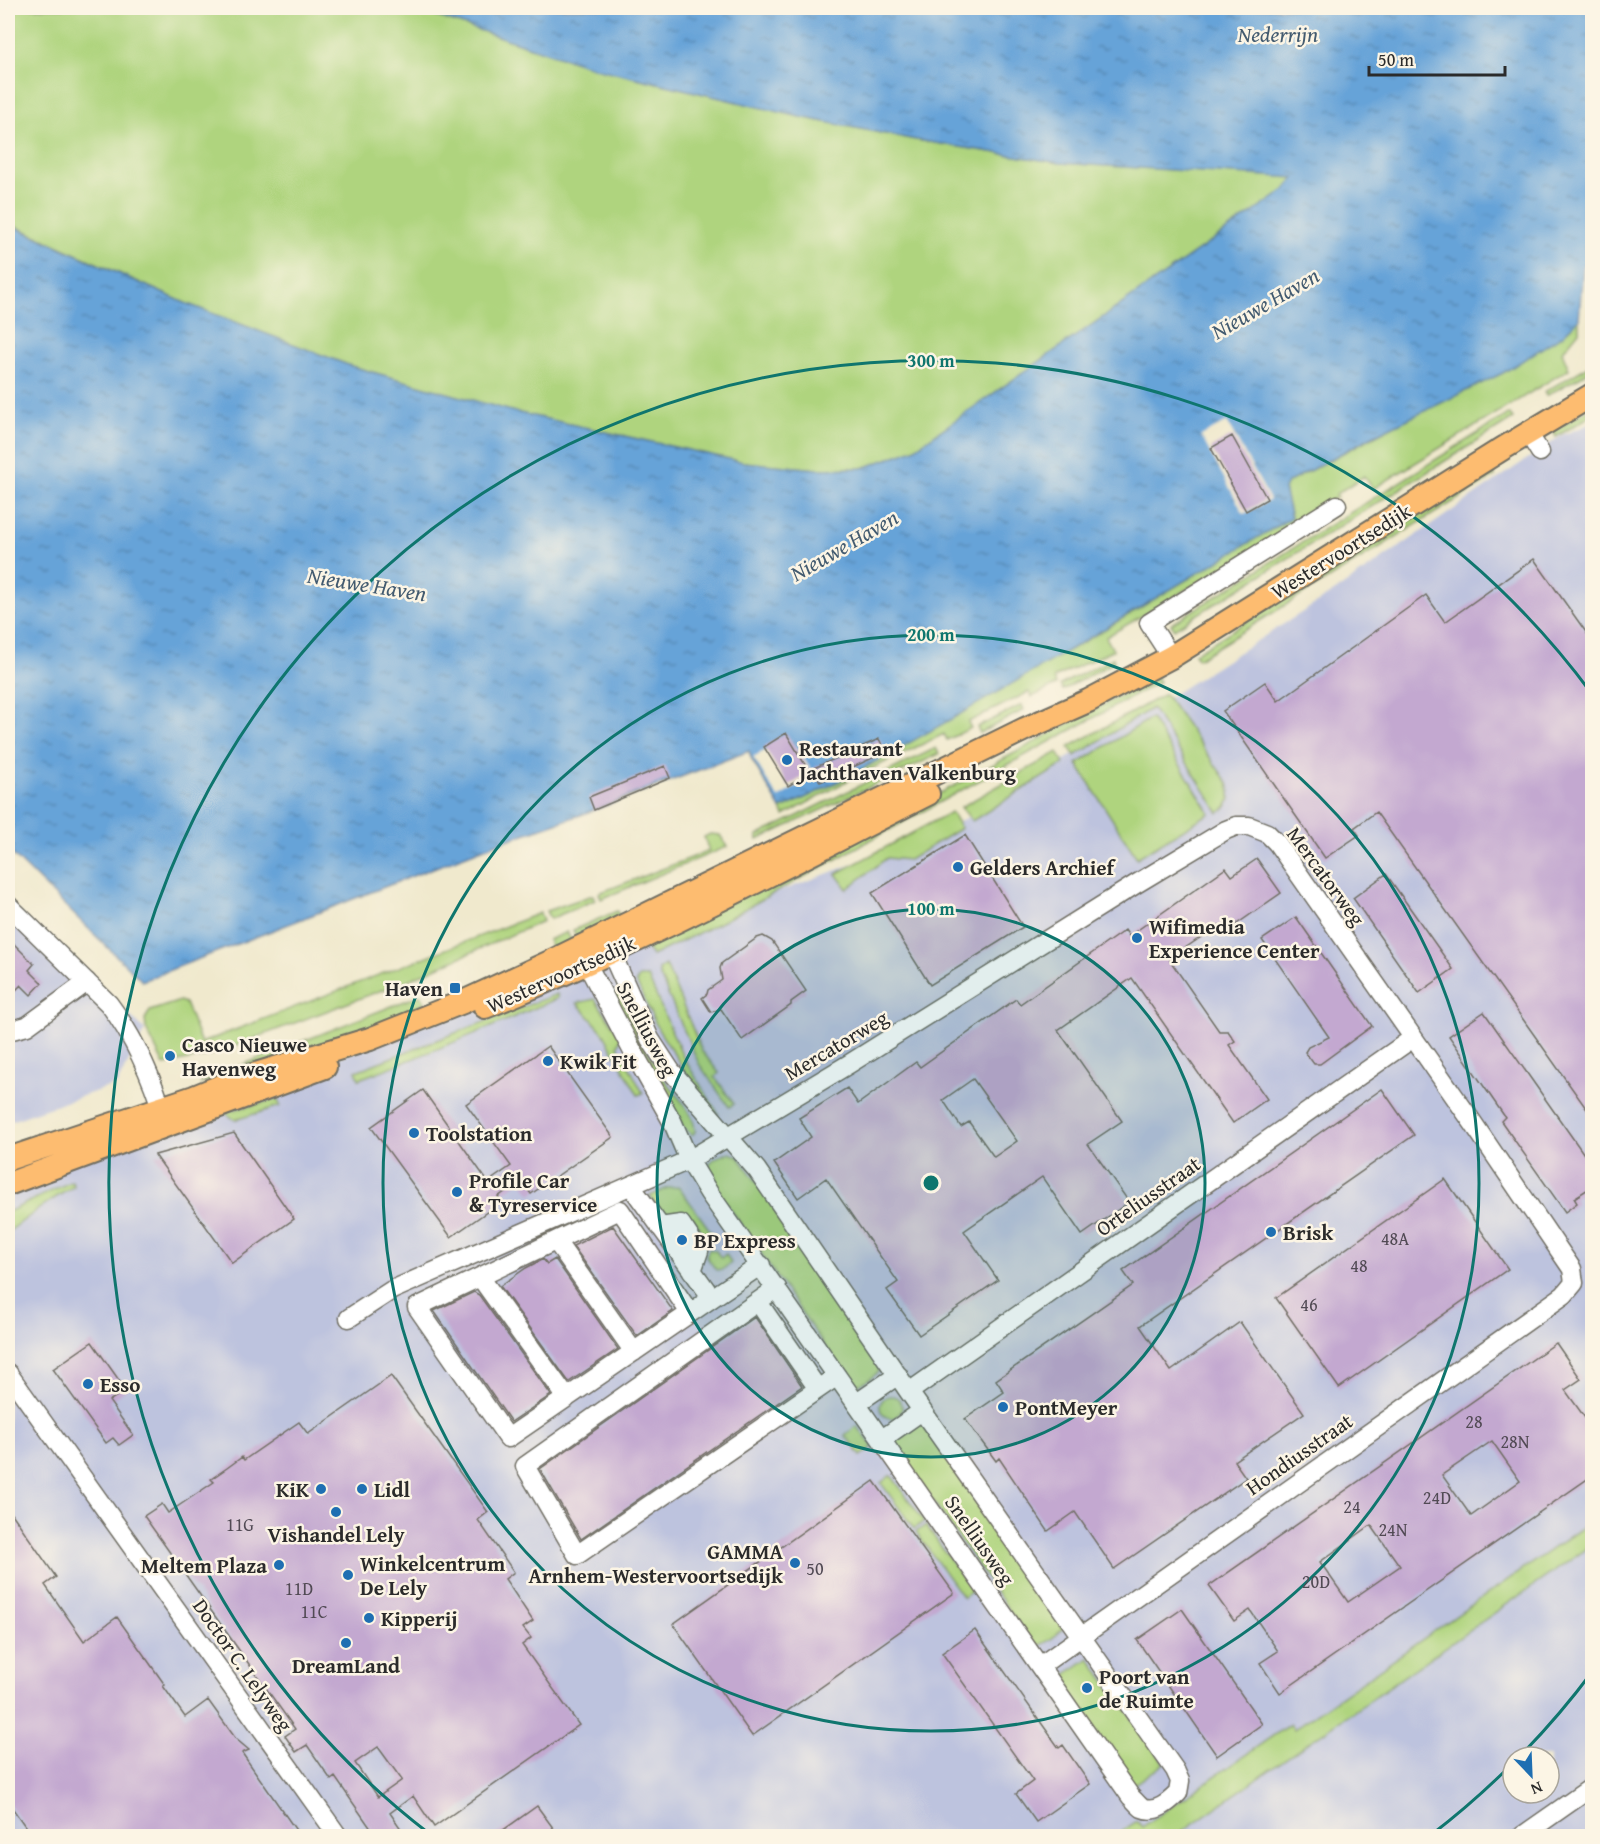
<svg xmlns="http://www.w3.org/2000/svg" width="1600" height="1844" font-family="'Gentium Book Plus',serif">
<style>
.industrial{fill:#bdc3de;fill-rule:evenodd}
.grass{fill:#afd47e;stroke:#6d8054;stroke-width:1.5}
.water{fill:url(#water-ripples);stroke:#486782;stroke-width:1.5}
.pier{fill:#f0e9cd}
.building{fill:#c3a8d0;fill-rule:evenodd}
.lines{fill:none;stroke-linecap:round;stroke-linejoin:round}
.minor-casing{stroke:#706e64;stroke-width:21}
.major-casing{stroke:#706e64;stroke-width:26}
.minor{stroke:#fff;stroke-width:18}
.major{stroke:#fdbc6f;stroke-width:22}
.ring{fill:none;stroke:#0f766e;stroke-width:3}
.poi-dot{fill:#1f6fb2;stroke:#fcf5e5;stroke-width:2}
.labels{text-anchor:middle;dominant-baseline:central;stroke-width:5;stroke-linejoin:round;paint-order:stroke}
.number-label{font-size:18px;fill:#514a54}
.street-label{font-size:21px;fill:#2b2b2b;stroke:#fcf5e5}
.poi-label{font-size:21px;font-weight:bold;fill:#2b2b2b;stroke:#fcf5e5;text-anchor:start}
.water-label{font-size:22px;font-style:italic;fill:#435b70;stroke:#fcf5e5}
.centre{fill:#0f766e;stroke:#fcf5e5;stroke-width:3}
.ring-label{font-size:18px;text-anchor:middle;font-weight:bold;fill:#0f766e;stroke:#fcf5e5;stroke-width:5;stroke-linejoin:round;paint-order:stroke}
</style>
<defs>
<pattern id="water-ripples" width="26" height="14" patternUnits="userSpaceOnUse" patternTransform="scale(1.5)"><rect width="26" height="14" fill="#66a3d8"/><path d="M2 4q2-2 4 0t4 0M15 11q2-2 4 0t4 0" fill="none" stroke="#5485af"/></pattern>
</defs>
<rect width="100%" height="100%" fill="#fcf5e5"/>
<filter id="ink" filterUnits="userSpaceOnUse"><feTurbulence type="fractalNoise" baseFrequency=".0167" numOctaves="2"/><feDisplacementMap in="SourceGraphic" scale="12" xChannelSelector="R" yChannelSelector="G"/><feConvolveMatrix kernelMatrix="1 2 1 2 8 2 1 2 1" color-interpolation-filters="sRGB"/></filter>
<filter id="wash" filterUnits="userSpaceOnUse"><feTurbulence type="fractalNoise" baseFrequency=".008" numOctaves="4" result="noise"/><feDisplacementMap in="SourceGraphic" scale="24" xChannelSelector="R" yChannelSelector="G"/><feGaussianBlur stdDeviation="1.35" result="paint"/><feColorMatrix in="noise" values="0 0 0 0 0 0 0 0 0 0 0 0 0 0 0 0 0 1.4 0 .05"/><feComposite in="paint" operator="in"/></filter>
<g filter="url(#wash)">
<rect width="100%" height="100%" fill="#f0e9cd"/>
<path class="industrial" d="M 1592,423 L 1592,1836 L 8,1836 L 8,1182 L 951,827 L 1147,711 L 1337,590 L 1562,435 ZM 1513,1757 L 1549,1757 L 1549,1793 L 1513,1793 Z
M 8,901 L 145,1030 L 117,1084 L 8,1122 Z"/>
<path class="grass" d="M 8,8 L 411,8 L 595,68 L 800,117 L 916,140 L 1060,163 L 1295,177 L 1285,190 L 914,449 L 863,468 L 818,469 L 743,462 L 515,412 L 351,366 L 185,303 L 8,223 Z
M 1579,319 L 1579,331 L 1562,352 L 1569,369 L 1373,489 L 1364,476 L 1336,494 L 1337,497 L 1265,543 L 1106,637 L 1113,650 L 1054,678 L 1056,685 L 1032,697 L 1029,692 L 968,722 L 971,728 L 947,740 L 944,734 L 854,777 L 784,816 L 781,809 L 854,774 L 1085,641 L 1291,517 L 1284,489 L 1287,483 L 1563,335 Z
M 1592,364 L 1592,370 L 1546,396 L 1544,392 Z
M 1592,407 L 1592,415 L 1556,437 L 1553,431 Z
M 1509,414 L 1513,419 L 1174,629 L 1171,624 Z
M 1491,470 L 1495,476 L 1198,659 L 1194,654 Z
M 1113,658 L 1114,662 L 1063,690 L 1060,685 Z
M 1156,676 L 1159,682 L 721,922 L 652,956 L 644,944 L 954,786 Z
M 1165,694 L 1228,783 C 1232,796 1231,805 1219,813 L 1152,708 L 1075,756 L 1069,747 Z
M 1022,705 L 1024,710 L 980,733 L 977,727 Z
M 1151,718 L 1210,813 L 1137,858 L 1077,764 Z
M 936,748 L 939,754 L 758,840 L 757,836 Z
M 1058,752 L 1064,764 L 972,821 L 961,807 Z
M 951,812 L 961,828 L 909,860 L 887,858 L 847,889 L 836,874 Z
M 710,834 L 720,835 L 727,847 L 601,899 L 599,893 L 709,851 L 704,837 Z
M 593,895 L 595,900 L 550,919 L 546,911 Z
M 617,911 L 622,921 L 554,954 L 548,940 L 567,932 L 571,940 L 577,938 L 573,930 Z
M 540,913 L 543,921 L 406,981 L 207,1056 L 164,1065 L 146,1029 L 145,1019 L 150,1011 L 180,1001 L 185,1003 L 201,1043 Z
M 666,965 L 702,1051 L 719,1073 L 715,1077 L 734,1104 L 729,1107 L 699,1064 L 659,974 L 659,970 Z
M 639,977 L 648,977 L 683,1057 L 719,1115 L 709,1108 L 659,1031 L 636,982 Z
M 618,991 C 630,1019 644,1045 659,1072 C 670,1090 695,1110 695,1132 L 692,1135 L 683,1127 L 632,1035 L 614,994 Z
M 557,994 L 558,998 C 492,1027 426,1055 359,1079 L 356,1071 Z
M 420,995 L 425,1002 L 395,1023 L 200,1084 L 204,1080 Z
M 595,999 L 621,1037 L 618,1046 L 643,1093 L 638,1095 L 602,1031 L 577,1003 Z
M 278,1099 L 280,1106 L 235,1120 L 224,1112 Z
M 730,1153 L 739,1157 L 884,1363 C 880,1373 863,1386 852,1386 L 707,1175 C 708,1160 716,1156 730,1153 Z
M 72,1181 L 74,1186 L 44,1205 L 8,1232 L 8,1212 Z
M 679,1187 L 714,1236 L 708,1240 L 693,1218 L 683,1215 L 670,1218 L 664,1216 L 650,1196 L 668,1188 Z
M 709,1249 L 716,1251 L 721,1258 L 726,1254 L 731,1263 L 723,1269 L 716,1270 L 706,1256 Z
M880 1407a11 11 0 1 1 22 0a11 11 0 1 1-22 0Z
M 922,1423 L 1066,1624 C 1061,1633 1047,1643 1037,1646 L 1031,1642 L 896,1448 L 896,1442 Z
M 857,1426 L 873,1447 L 861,1456 L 845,1435 Z
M 891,1475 L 924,1521 L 914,1529 L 881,1483 Z
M 1592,1521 L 1592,1545 L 1175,1836 L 1115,1836 L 1137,1821 L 1142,1827 L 1290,1724 L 1294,1729 Z
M 926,1525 L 972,1591 L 963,1598 L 916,1532 Z
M 1089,1658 L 1164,1763 L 1133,1785 L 1058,1680 Z"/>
<path class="water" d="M 411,8 L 1592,8 L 1592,257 L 1583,266 L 1579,319 L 1563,335 L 1503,373 L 1371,437 L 1287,483 L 1284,489 L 1291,518 C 1181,582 1073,649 962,713 C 902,747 844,781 781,809 L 752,760 L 749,751 L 586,813 L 495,844 L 142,981 L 8,850 L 8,224 L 185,303 L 351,366 L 515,412 L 743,462 L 818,469 L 863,468 L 914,449 L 1285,190 L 1295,178 L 1060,163 L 916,140 L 800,117 L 595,68 Z"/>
<path class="pier" d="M 1227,422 L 1270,500 L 1244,514 L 1201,436 Z
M 789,738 L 815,775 L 778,798 L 753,757 Z"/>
<g id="blocks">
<path class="building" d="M 1232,436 L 1267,499 L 1246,511 L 1211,448 Z
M 1534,559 L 1593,642 L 1593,1118 L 1376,812 L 1354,828 L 1359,835 L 1325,858 L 1223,711 L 1265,682 L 1278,701 L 1426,595 L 1445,622 Z
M 786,733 L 810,773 L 788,786 L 764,747 Z
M 879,739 L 886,752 L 820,782 L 814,768 Z
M 665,766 L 670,778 L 594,810 L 589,797 Z
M 965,835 L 1023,927 L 930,985 L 872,893 Z
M 1257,859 L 1281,893 L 1224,933 L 1219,925 L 1169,959 L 1219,1031 L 1228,1031 L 1235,1041 L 1229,1045 L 1267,1099 L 1233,1123 L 1132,978 L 1058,1030 L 1122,1121 L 1088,1144 L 1129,1202 L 1082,1235 L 1042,1177 L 964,1231 L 998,1280 L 919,1335 L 887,1290 L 898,1282 L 826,1178 L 798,1198 L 774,1163 L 811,1137 L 799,1118 L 847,1088 L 858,1104 L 916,1062 L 920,1067 L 1016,999 L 1020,1004 L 1125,930 L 1129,936 L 1226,868 L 1232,876 ZM 973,1079 L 1017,1141 L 994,1157 L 969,1122 L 961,1127 L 943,1100 Z
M 1386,874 L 1453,969 L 1419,993 L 1353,898 Z
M 1296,917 L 1372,1026 L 1320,1064 L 1314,1064 L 1305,1052 L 1308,1047 L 1329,1037 L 1262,940 Z
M 763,936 L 772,941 L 806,991 L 791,1002 L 791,1005 L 742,1040 L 721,1009 L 711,1012 L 702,998 L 707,994 L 708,990 L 722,980 L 720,968 L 722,963 L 757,938 Z
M 8,938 L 34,964 L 29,970 L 42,983 L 31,995 L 21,985 L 8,998 Z
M 1484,1012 L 1593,1167 L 1593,1186 L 1574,1198 L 1577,1203 L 1565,1212 L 1501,1121 L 1505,1117 L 1449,1036 Z
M 548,1046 L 613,1137 L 531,1194 L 521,1180 L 498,1197 L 501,1202 L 451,1237 L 371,1127 L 423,1090 L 488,1182 L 511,1166 L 466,1104 Z
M 1382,1089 L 1414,1135 L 1140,1326 L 1171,1371 L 1240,1322 L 1304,1413 L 1234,1461 L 1246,1478 L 1114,1569 L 1075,1512 L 1048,1531 L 999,1458 L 996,1461 L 965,1419 L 1004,1392 L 996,1380 L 1133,1285 L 1123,1271 Z
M 234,1133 L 294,1219 L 232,1263 L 155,1155 Z
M 1445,1179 L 1508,1269 L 1339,1388 L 1276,1298 Z
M 613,1226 L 673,1311 L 637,1336 L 573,1246 Z
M 543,1259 L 547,1264 L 555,1259 L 618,1349 L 569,1382 L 500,1286 L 526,1268 Z
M 474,1292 L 479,1295 L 551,1395 L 511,1422 L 434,1311 Z
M 755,1317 L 802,1386 L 581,1539 L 540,1469 Z
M 92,1342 L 126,1390 L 109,1401 L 133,1435 L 119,1445 L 113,1438 L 106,1443 L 53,1369 Z
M 1556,1343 L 1581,1379 L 1565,1390 L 1593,1429 L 1593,1475 L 1280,1693 L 1260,1663 L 1278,1651 L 1250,1610 L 1234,1621 L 1209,1586 ZM 1492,1441 L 1520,1481 L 1471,1516 L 1442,1475 ZM 1371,1525 L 1400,1566 L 1348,1602 L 1320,1562 Z
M 391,1376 L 488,1512 L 478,1520 L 514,1572 L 505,1579 L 533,1621 L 523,1628 L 531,1638 L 522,1645 L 579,1725 L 434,1827 L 413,1796 L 390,1813 L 406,1836 L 376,1836 L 335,1777 L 331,1780 L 307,1745 L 296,1752 L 285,1736 L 295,1729 L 144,1516 L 162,1504 L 168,1513 L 214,1482 L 211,1479 L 227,1468 L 242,1457 L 244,1460 L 299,1422 L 308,1434 ZM 378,1747 L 402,1780 L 378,1797 L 355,1763 Z
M 874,1481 L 954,1593 L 752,1736 L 673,1624 Z
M 8,1508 L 56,1577 L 45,1585 L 84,1641 L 117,1617 L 165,1685 L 163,1686 L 185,1717 L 208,1700 L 236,1739 L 249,1750 L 242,1753 L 300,1836 L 32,1836 L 8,1802 Z
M 1182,1609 L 1262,1724 L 1217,1756 L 1137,1640 Z
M 975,1630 L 1059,1748 L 1063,1745 L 1090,1784 L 1036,1822 L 1016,1794 L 1033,1781 L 942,1653 Z
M 537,1806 L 559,1836 L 495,1836 Z"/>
</g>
</g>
<g filter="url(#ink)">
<use href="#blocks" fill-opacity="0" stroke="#706e64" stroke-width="1.5"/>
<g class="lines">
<g class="minor-casing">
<path id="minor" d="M 1528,433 L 1540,452
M 1171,657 L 1149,623 L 1337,505
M 8,905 L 109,1004 C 134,1037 153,1080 165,1120
M 591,941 L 611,952 L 650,1039 L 671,1071 L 757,1170 L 909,1392 L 1175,1770 L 1180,1781 L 1178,1793 C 1169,1802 1156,1814 1142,1808 C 1139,1806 1134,1800 1131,1797 L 709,1193 L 689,1160 L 673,1123 L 632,1050 L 587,964 Z
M 8,1031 L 27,1026 L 87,982
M 631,1186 L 712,1298 L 761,1265
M 660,1227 L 681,1224 L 699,1251 L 692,1271
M 556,1241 L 634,1352
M 480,1277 L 567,1398
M 777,1288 L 525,1466 L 577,1555 L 837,1376
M 758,1302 L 818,1389
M 690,1313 L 620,1210 L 417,1307 L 508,1438 L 712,1298
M 349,1318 L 392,1290 L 689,1160 L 849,1064 L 1136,884 L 1226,830 L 1236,826 L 1249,826 L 1267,833 L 1277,843 L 1473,1123 L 1572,1269 L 1574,1283 L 1564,1295 L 1540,1312 L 1040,1666
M 8,1373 L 338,1836
M 909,1392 L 1413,1038
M 857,1403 L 898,1375
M 882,1439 L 922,1411
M 1522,1836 L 1592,1787"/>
</g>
<g class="major-casing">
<path id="major" d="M 485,1007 C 637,946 782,868 928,794
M 8,1159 L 194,1097 L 233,1081 L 370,1039 L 463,1002 L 552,961 L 1025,729 L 1088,701 L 1171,657 L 1502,449 L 1592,395
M 8,1184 L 325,1067"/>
</g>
<use href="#minor" class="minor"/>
<use href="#major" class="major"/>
</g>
</g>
<circle cx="931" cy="1183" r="274" fill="#0f766e" fill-opacity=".12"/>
<g class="ring">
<circle cx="931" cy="1183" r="274"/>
<circle cx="931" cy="1183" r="548"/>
<path d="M1592 1672A822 822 0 0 1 1522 1754M1512 1764A822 822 0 0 1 1431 1835M431 1835A822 822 0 1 1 1592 694"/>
</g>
<g class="poi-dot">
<circle cx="787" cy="760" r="6"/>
<circle cx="958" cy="867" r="6"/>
<circle cx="1137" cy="938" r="6"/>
<rect x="449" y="982" width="12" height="12" rx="3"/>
<circle cx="170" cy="1056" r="6"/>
<circle cx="548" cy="1061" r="6"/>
<circle cx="414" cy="1133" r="6"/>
<circle cx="457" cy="1192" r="6"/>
<circle cx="1271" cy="1232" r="6"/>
<circle cx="682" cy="1240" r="6"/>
<circle cx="88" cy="1384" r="6"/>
<circle cx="1003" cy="1407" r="6"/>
<circle cx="321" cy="1489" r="6"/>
<circle cx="362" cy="1489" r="6"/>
<circle cx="336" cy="1512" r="6"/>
<circle cx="795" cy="1563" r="6"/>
<circle cx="279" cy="1565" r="6"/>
<circle cx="348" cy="1575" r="6"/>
<circle cx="369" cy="1618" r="6"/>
<circle cx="346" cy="1643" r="6"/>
<circle cx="1087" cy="1688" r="6"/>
</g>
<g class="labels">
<g class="number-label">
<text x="1395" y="1238">48A</text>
<text x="1359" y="1265">48</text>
<text x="1309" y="1304">46</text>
<text x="1474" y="1421">28</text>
<text x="1515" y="1441">28N</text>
<text x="1437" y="1497">24D</text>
<text x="1352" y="1506">24</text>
<text x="240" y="1524">11G</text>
<text x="1393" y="1529">24N</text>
<text x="815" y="1568">50</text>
<text x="1316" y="1581">20D</text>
<text x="299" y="1588">11D</text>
<text x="314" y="1611">11C</text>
</g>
<g class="street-label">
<text transform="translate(1341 551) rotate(-32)">Westervoortsedijk</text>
<text transform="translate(1326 876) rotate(54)">Mercatorweg</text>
<text transform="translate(561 974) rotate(-24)">Westervoortsedijk</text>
<text transform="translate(647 1029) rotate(62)">Snelliusweg</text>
<text transform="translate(836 1045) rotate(-31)">Mercatorweg</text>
<text transform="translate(1148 1196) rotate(-35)">Orteliusstraat</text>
<text transform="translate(1299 1454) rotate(-35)">Hondiusstraat</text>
<text transform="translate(980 1540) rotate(55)">Snelliusweg</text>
<text transform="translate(243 1665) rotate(55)">Doctor C. Lelyweg</text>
</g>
<g class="poi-label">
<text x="799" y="748">Restaurant<tspan x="799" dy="24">Jachthaven Valkenburg</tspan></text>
<text x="970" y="867">Gelders Archief</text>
<text x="1149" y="926">Wifimedia<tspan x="1149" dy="24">Experience Center</tspan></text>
<text x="443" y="988" text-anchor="end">Haven</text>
<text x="182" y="1044">Casco Nieuwe<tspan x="182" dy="24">Havenweg</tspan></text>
<text x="560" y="1061">Kwik Fit</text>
<text x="426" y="1133">Toolstation</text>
<text x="469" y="1180">Profile Car<tspan x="469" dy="24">&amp; Tyreservice</tspan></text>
<text x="1283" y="1232">Brisk</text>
<text x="694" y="1240">BP Express</text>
<text x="100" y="1384">Esso</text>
<text x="1015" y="1407">PontMeyer</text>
<text x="309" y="1489" text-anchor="end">KiK</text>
<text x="374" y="1489">Lidl</text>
<text x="336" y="1534" text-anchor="middle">Vishandel Lely</text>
<text x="783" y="1551" text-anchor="end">GAMMA<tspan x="783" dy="24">Arnhem-Westervoortsedijk</tspan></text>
<text x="360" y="1563">Winkelcentrum<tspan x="360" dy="24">De Lely</tspan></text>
<text x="267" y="1565" text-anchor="end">Meltem Plaza</text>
<text x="381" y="1618">Kipperij</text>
<text x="346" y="1665" text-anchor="middle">DreamLand</text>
<text x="1099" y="1676">Poort van<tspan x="1099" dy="24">de Ruimte</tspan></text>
</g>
<g class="water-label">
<text x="1278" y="34">Nederrijn</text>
<text transform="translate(1265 303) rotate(-30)">Nieuwe Haven</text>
<text transform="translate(844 545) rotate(-30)">Nieuwe Haven</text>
<text transform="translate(367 584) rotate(9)">Nieuwe Haven</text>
</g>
</g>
<circle cx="931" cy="1183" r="9" class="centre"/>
<g class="ring-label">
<text x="931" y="367">300 m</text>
<text x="931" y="641">200 m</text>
<text x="931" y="915">100 m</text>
</g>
<rect width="1600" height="1844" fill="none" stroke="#fcf5e5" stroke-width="30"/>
<g transform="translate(1531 1775) rotate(157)"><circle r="28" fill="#fcf5e5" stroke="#a8a49b" stroke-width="1.5"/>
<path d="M0-4.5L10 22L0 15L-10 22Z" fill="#1f6fb2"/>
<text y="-9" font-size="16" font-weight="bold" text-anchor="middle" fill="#2b2b2b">N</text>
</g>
<path d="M1369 66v9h136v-9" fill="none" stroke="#2b2b2b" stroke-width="3"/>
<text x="1378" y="66" font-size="18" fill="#2b2b2b" stroke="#fcf5e5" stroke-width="4.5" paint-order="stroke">50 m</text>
</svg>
